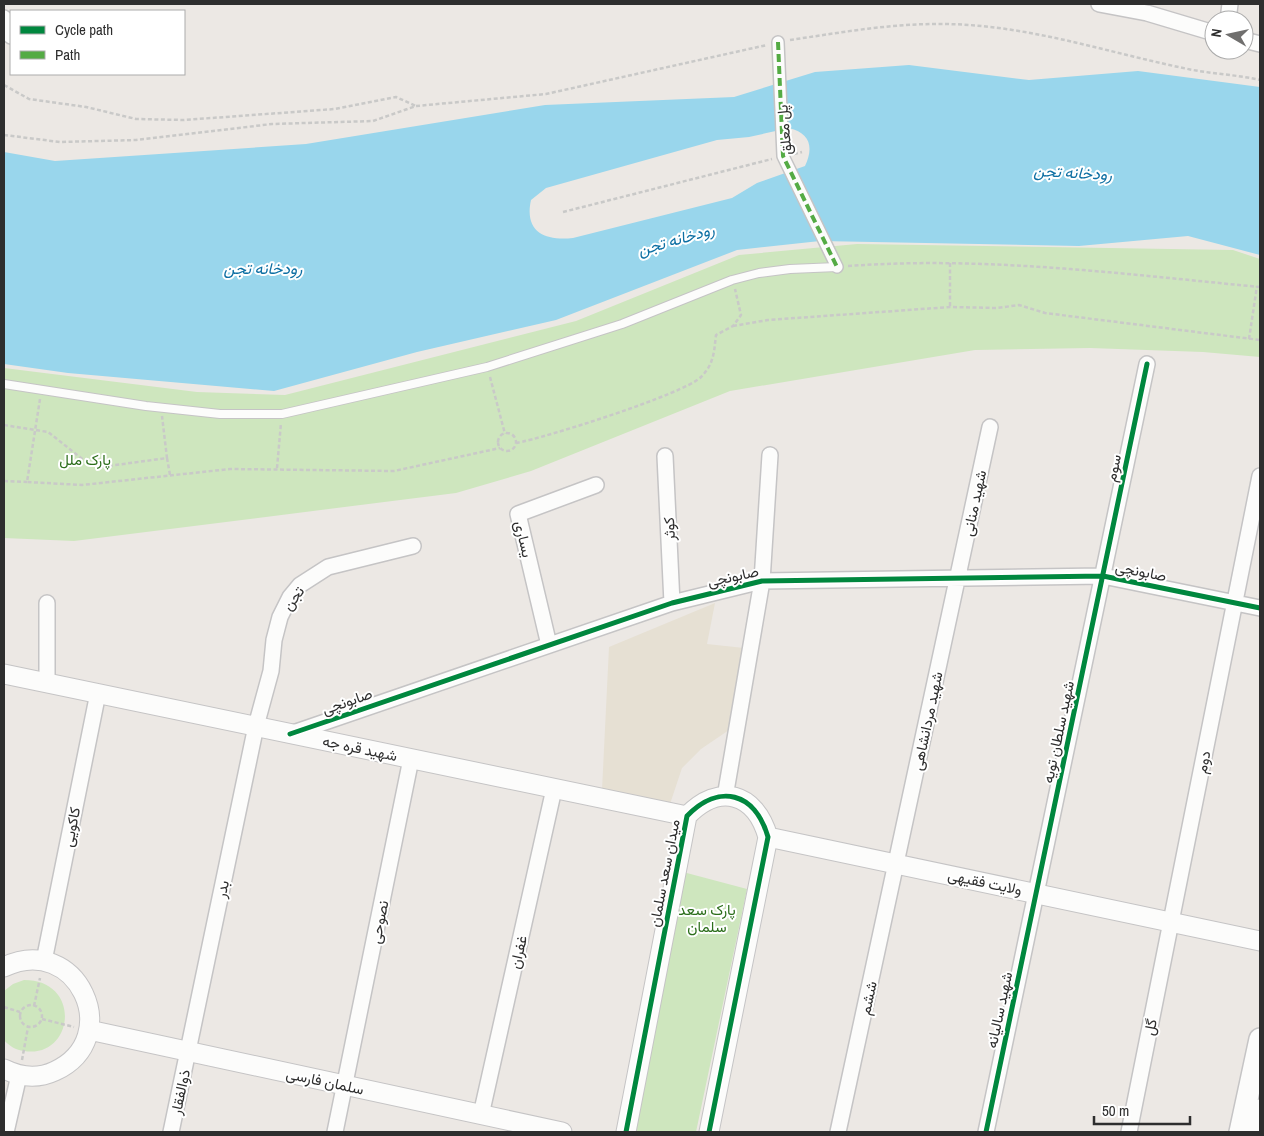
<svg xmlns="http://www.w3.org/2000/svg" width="1264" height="1136" font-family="'Archivo Narrow',Vazirmatn,sans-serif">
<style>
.education{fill:#e6e0d3}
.green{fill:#cee6be}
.water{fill:#99d6ec;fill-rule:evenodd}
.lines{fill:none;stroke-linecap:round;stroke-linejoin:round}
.service-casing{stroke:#c5c4c5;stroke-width:10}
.pedestrian-casing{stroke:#c5c4c5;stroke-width:14}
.minor-casing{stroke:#c5c4c5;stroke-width:18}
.tertiary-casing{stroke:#c5c4c5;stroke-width:21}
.secondary-casing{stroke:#c5c4c5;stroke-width:24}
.path{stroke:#c9c9c8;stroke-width:2.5;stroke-dasharray:4 2.5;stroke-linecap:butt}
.service{stroke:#fcfcfb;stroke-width:8}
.pedestrian{stroke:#fcfcfb;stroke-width:11}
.minor{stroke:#fcfcfb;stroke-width:15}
.tertiary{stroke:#fcfcfb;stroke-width:19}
.secondary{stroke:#fcfcfb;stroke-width:21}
.quiet{stroke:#54ab44;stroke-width:4;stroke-dasharray:8 4;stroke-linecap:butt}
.cycleway-casing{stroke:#fff;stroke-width:8}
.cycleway{stroke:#00873e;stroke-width:5}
.labels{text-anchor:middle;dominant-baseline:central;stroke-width:4;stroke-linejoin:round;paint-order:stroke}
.street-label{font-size:15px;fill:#2e2e2e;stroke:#fff}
.park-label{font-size:15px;fill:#2c6e1b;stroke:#fff}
.water-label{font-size:16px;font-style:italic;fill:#0d6fa3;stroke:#fff}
</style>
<rect width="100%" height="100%" fill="#ece8e4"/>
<path class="education" d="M 715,603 L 707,644 L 744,648 L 729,730 L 701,749 L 682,768 L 670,804 L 602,790 L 609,647 Z"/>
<path class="green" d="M 857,244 L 1233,250 L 1260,259 L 1260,357 L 1203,352 L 1090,348 L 975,350 L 730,391 L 531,471 L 456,493 L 74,541 L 4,538 L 4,368 L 197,392 L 285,395 L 576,321 L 739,255 Z
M 683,872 L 747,889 L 696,1132 L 633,1132 Z
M 24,980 C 83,980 74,1059 24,1051 C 16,1050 9,1046 4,1040 L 4,991 L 13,984 Z"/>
<path class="water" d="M 909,65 L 1029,80 L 1138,71 L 1260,87 L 1260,255 L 1188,236 L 1079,246 L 820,241 L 737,250 L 556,320 L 417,352 L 274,391 L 68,373 L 4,364 L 4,152 L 55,161 L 306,144 L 545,105 L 734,97 L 815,72 ZM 789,128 C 810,133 814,147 805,166 L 757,183 L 732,198 L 573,238 C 545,241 524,232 531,200 L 546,188 L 717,140 L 749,137 Z"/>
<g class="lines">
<g class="service-casing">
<path id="service" d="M 4,384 L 146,406 L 220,414 L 282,414 L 487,367 L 622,324 L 732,280 L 759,273 L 790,269 L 837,267"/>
</g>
<g class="pedestrian-casing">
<path id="pedestrian" d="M 778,42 L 783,156 L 837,267"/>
</g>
<g class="minor-casing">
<path id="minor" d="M 1099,4 L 1147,13 L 1214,33
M 4,18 L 11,36
M 1228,20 L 1230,4
M 1244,40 L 1260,44
M 665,456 L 672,603
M 47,603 L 47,683
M 549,645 L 518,514 L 596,485
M 290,734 L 672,603 L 762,581 L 1103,576 L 1260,608
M 725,797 L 762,581 L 770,455
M 44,961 L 98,693
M 481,1115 L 554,789
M 6,1132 L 19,1075
M 171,1132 L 256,726 L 271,671 L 274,640 L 280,617 L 290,597 L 300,585 L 328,567 L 413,546
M 335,1132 L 411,759
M 838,1132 L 990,427
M 986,1132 L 1147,364
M 1129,1132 L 1260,476"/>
</g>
<g class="tertiary-casing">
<path id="tertiary" d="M 4,674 L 687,816
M 768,837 L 1260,941
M 4,967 C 77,932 126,1038 55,1071 C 38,1079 20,1077 4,1069
M 89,1030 L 562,1132
M 626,1132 L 687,816 C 719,783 755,792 768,837 L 709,1132"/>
</g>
<g class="secondary-casing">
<path id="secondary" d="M 1240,1132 L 1260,1039
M 1256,1132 L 1260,1110"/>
</g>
<path class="path" d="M 790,40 C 838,33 887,24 936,24 C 1025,23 1107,53 1193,70 C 1215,74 1238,75 1260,80
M 4,85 L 29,99 L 86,107 L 136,119 L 184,120 L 335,109 L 396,97 L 416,106
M 4,135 L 60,142 L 136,140 L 272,124 L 373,121 L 416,106 L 546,94 L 767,45
M 794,154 L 802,152
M 563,212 L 772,159
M 950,263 L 950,307
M 848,266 C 986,256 1123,274 1260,287
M 733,326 L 768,320 L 950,307 L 997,308 L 1019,305 L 1045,313 L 1260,340
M 1249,339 L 1257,286
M 490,377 L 505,434
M 40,399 L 27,482 L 82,485 L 230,469 L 394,471 L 500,448
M 4,425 L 48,432 L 90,465 L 101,467 L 167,458 L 162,416
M498 442a9 9 0 1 1 18 0a9 9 0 1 1-18 0Z
M 516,443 C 545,438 684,394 701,377 C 714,364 714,352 716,335 L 733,326 L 741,315 L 735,289
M 167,458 L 170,475
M 277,468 L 281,423
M 4,481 L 27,482
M20 1016a11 11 0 1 1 22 0a11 11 0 1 1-22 0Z
M 34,1006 L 40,978
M 4,1007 L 20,1012
M 42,1019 L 74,1027
M 22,1060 L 28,1027"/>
<use href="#service" class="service"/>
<use href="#pedestrian" class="pedestrian"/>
<use href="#minor" class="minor"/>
<use href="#tertiary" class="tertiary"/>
<use href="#secondary" class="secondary"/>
<path class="quiet" d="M 778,42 L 783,156 L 837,267"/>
<g class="cycleway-casing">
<path id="cycleway" d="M 290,734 L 672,603 L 762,581 L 1103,576 L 1260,608
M 626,1132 L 687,816 C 719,783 755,792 768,837 L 709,1132
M 986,1132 L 1147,364"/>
</g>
<use href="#cycleway" class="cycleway"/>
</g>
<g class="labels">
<g class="street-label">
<text transform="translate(784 130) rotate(-95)">پل معلق</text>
<text transform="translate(1113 468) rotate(-78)">سوم</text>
<text transform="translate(974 503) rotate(-78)">شهید منانی</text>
<text transform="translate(669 529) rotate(-93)">کوثر</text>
<text transform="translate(524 539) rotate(77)">یساری</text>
<text transform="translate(1141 571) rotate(11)">صابونچی</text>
<text transform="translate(733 576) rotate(-12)">صابونچی</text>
<text transform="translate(293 598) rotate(-53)">تجن</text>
<text transform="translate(347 701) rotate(-19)">صابونچی</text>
<text transform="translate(927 721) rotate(-78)">شهید مردانشاهی</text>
<text transform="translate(1058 732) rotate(-78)">شهید سلطان تویه</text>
<text transform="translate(360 748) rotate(12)">شهید قره جه</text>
<text transform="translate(1203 762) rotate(-79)">دوم</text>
<text transform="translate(71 827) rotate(-79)">کاکویی</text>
<text transform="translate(664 873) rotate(-79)">میدان سعد سلمان</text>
<text transform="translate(985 882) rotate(12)">ولایت فقیهی</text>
<text transform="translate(222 889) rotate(-78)">بدر</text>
<text transform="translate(379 922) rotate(-79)">نصوحی</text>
<text transform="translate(518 952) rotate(-77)">غفران</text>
<text transform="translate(868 998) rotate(-78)">ششم</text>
<text transform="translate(999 1010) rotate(-78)">شهید سالیانه</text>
<text transform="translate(1150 1027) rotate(-79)">گل</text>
<text transform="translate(325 1081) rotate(12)">سلمان فارسی</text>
<text transform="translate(180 1092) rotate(-78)">ذوالفقار</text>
</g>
<g class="park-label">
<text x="85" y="459">پارک ملل</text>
<text x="707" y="909">پارک سعد<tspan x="707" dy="17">سلمان</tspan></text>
</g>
<g class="water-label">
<text transform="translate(1073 172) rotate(3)">رودخانه تجن</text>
<text transform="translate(676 239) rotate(-16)">رودخانه تجن</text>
<text x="263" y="268">رودخانه تجن</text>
</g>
</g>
<rect width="1264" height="1136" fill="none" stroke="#2e2e2e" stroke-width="10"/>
<rect x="10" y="10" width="175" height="65" fill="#ffffff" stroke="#ababab"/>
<rect x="20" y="26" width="25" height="8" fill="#00873e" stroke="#ababab"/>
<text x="55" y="35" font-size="15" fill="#2e2e2e">Cycle path</text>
<rect x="20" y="51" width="25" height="8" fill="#54ab44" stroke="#ababab"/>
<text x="55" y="60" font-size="15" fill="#2e2e2e">Path</text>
<g transform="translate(1229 35) rotate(279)"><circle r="24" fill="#ffffff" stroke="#ababab"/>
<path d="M0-4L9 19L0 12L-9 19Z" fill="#706f6e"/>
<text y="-8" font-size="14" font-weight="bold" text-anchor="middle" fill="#2e2e2e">N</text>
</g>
<path d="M1094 1116v8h96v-8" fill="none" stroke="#2e2e2e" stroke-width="2.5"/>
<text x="1102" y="1116" font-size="15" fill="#2e2e2e" stroke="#ffffff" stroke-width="4" paint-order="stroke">50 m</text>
</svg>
